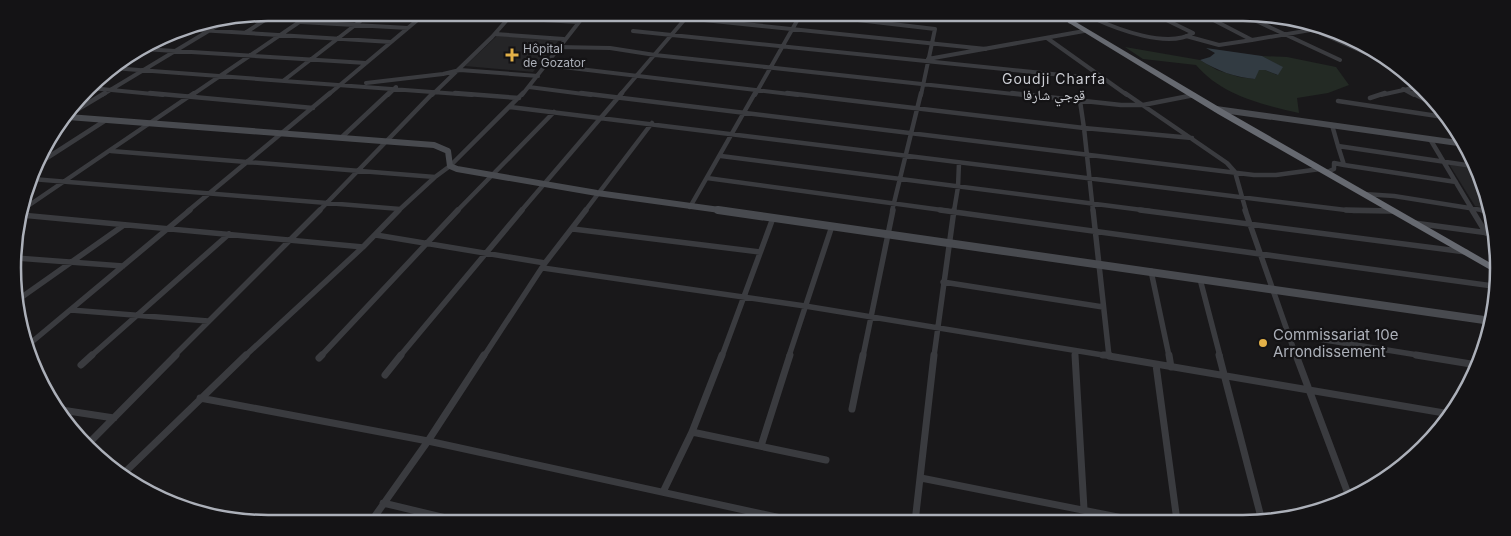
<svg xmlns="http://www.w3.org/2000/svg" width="1511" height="536" font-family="Inter,'Noto Naskh Arabic',sans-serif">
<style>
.built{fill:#252527}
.green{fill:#232a24}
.water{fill:#323b42}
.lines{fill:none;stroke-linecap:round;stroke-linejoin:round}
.street-far3{stroke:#3a3b3f;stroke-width:4}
.street-far2{stroke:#3a3b3f;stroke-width:4.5}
.street-far1{stroke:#3a3b3f;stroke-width:5.5}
.street{stroke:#3a3b3f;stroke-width:7}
.secondary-far1{stroke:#484a4f;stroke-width:6}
.secondary{stroke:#484a4f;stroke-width:8}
.highway{fill:#666970;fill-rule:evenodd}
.poi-dot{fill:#e3b148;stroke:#141315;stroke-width:2}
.labels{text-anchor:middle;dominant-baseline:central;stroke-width:4.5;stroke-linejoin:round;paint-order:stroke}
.far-poi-label{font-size:12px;fill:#acb0b9;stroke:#141315;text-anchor:start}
.far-neighbourhood-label{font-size:14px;letter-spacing:1px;fill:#cdcfd5;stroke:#141315}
.poi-label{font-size:15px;fill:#acb0b9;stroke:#141315;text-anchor:start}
.rim{fill:none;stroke:#acb0b9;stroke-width:2.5}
</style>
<rect width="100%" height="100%" fill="#19181a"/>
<path class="built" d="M 500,33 L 560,39 L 533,72 L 465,66 Z
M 1449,164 L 1473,167 L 1487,208 L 1475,206 Z"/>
<path class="green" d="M 1125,47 L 1200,60 L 1217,70 L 1239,77 L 1255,79 L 1258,70 L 1265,70 L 1277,75 L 1282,67 L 1262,56 L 1287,57 L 1336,67 L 1349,85 L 1328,93 L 1297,98 L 1299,113 C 1261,104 1223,96 1196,65 L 1143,59 Z"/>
<path class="water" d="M 1206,48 L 1262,56 L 1283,67 L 1278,75 L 1265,70 L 1259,70 L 1255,79 C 1234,77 1218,71 1200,60 L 1210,57 L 1215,53 Z"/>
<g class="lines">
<path class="street-far3" d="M 627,12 L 986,49
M 789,12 L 935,29 L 921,95
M 942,12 L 1040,20 L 1065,19
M 1150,12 L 1193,33
M 1237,12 L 1340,60
M 509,18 L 578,22
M 1093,18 C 1117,29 1168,49 1193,33
M 1289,19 L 1402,69
M 301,22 L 408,28
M 1070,22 L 1123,12
M 183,29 L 391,42
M 633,31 L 1101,79
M 245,33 L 277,12
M 495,34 L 564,39
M 1186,36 L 1219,45 L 1252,40 L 1198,12
M 1047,38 L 1127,95
M 1252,40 L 1322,28
M 558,47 L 610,48 L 655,55 L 1023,95
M 143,49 L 366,63
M 928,59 L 1084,31
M 546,65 L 798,95
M 112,68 L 472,95
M 283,81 L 372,12
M 366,83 L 443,74 L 460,70 L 538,76
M 529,87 L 591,95
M 91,88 L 163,95
M 1403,89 L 1414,95
M 102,95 L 225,21
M 192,95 L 314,12
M 328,95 L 427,12
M 388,95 L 396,87
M 432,95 L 492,37 L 514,12
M 522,95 L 587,12
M 620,95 L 691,12
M 755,95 L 802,12
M 1381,95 L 1417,87"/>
<path class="street-far2" d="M 150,93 L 313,108
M 455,93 L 519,98
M 581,93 L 1254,175 L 1276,175 L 1320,169
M 787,93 L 1084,128 L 1080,101
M 1012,93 L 1121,105 L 1143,105 L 1194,95
M 1125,93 L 1227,163 L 1235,172 L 1246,211
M 1412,93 L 1430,102
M 1370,98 L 1385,93
M 1338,101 L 1444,117
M 510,107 L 1354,211 L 1393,211
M 70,114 L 105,93
M 1332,125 L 1338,146
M 342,137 L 389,93
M 1430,139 L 1473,211
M 111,151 L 435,177
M 721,156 L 1150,211
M 36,165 L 106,120
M 1344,165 L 1456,182
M 1327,172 L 1334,169 L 1334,163 L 1344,165 L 1338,146 L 1473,166
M 707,178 L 949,211
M 32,179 L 400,209
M 1364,194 L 1394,196 L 1488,211
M 690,207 L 755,93
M 22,210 L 194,93
M 188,211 L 330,93
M 319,211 L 433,93
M 398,211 L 435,177 L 450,166 L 523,93
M 457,211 L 554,112
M 521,211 L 622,93
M 585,211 L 652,123
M 892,211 L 921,93
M 954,211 L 958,187 L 959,163
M 1093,211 L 1084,128 L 1192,138"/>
<path class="street-far1" d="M 940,210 L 1493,286
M 1140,210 L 1466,252
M 1245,210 L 1296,356
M 1346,210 L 1393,211
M 1472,210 L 1486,233
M 1482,210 L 1488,211
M 21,215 L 363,247
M 1414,223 L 1496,234
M 573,229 L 760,252
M 376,235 L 545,263
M 16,258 L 123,266
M 543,268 L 805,306 L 1109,356 L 1093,210
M 1151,271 L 1169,356
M 1200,279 L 1220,356
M 943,282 L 1103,307
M 19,299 L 124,225
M 71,310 L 208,321
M 1288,334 L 1424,356
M 27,346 L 190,210
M 1075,351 L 1075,356
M 91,356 L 229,234
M 174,356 L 320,210
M 245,356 L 363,247 L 399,210
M 321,356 L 458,210
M 400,356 L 522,210
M 484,356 L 545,263 L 586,210
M 722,356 L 773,218
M 789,356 L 832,226
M 863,356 L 893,210
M 934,356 L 954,210"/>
<path class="street" d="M 1075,355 L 1084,509
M 1103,355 L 1109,355
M 1169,355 L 1171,367
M 1219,355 L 1262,521
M 1296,355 L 1350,499
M 1416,355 L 1477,365
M 1109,356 L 1450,414
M 319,358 L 322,355
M 81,365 L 92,355
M 1156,365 L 1177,521
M 385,375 L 401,355
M 200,398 L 428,441 L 799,522
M 55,409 L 114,418
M 852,409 L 863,355
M 692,432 L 826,460
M 89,443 L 176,355
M 761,446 L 790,355
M 121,476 L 246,355
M 921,478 L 1143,522
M 663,492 L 692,432 L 722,355
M 383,503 L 467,523
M 915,522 L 934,355
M 370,523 L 428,441 L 484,355"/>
<path class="secondary-far1" d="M 1216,109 L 1465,144
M 68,117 L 434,145 L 448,151 L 450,166 L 457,169 L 597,193 L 727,211"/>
<path class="secondary" d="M 718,210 L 1491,321"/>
<path class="highway" d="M 1051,12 L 1059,12 L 1224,110 L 1494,265 L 1494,272 L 1218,114 Z"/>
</g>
<g class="poi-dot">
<path d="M509.5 47.5h5v5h5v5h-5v5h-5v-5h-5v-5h5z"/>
<circle cx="1263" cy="343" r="5"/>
</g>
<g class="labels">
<g class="far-poi-label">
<text x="523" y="48">Hôpital<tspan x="523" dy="14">de Gozator</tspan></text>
</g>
<g class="far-neighbourhood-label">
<text x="1054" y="78">Goudji Charfa<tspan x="1054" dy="16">قوجي شارفا</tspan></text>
</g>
<g class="poi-label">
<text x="1273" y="334">Commissariat 10e<tspan x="1273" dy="17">Arrondissement</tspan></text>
</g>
</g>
<path d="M0 0H1511V536H0ZM268 21H1243A247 247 0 0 1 1490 268V268A247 247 0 0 1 1243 515H268A247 247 0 0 1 21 268V268A247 247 0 0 1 268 21Z" fill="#141315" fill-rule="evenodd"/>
<path class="rim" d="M268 21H1243A247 247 0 0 1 1490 268V268A247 247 0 0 1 1243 515H268A247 247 0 0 1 21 268V268A247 247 0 0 1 268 21Z"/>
</svg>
